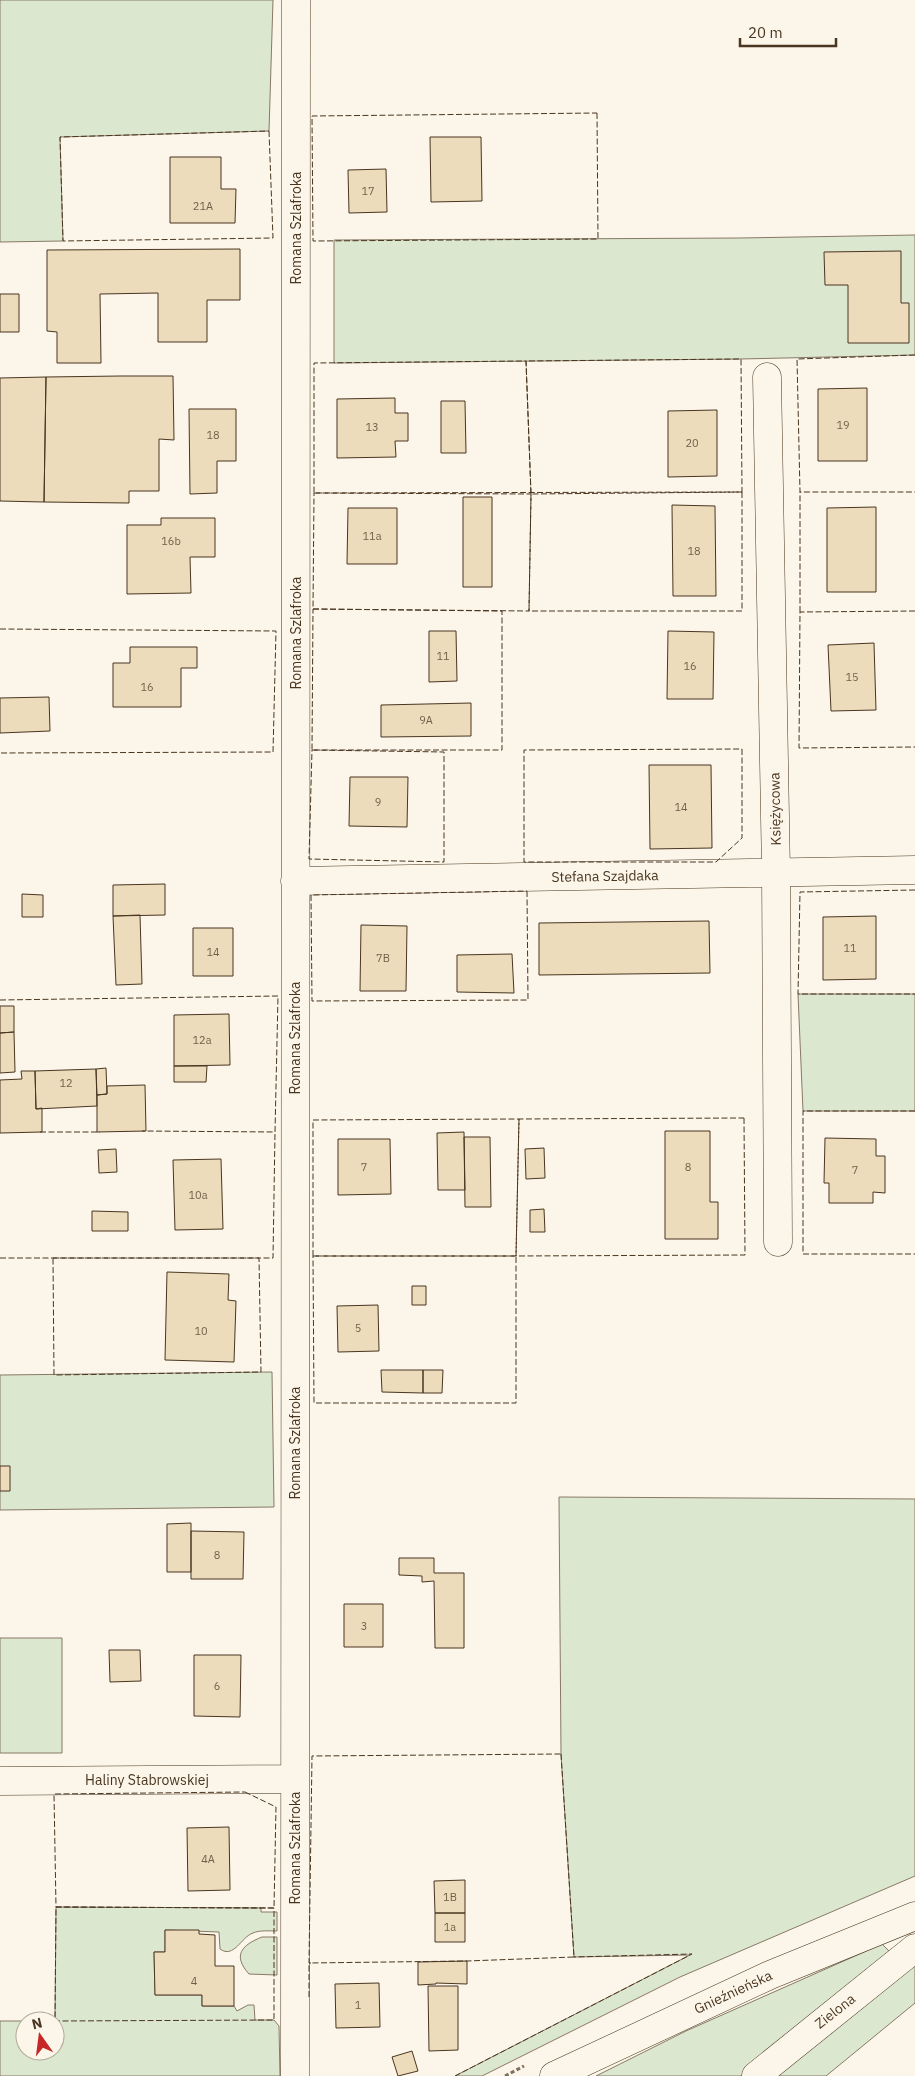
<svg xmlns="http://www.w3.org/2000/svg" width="915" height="2076" font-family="'IBM Plex Sans',sans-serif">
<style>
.green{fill:#dce7d0;stroke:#887966}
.building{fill:#ecdcbc;stroke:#4a3520}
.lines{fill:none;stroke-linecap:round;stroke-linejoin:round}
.minor-casing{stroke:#4a3520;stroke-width:29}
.path{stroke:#7f6f5c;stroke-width:3;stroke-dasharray:4 2.5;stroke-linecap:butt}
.minor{stroke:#fbf6e9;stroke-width:28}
.fence{stroke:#4a3520;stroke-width:1;stroke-dasharray:6 2.5;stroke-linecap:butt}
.labels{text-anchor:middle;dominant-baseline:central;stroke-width:4;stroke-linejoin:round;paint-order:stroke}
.number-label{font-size:11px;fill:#725f47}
.street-label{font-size:14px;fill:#4a3520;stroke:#fbf6e9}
</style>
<rect width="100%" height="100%" fill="#fbf6e9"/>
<path class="green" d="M 0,0 L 273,0 L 269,131 L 60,137 L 63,241 L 0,242 Z
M 915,235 L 915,355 L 741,359 L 334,363 L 334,240 L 740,238 Z
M 798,994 L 915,994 L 915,1111 L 803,1111 Z
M 272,1372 L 274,1507 L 0,1510 L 0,1375 Z
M 559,1497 L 915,1499 L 915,1876 L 680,1977 L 482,2076 L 455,2076 L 690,1955 L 574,1957 L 561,1754 Z
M 0,1638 L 62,1638 L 62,1753 L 0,1753 Z
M 56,1907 L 261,1908 L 261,1912 L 277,1912 L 277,1931 C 270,1931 259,1930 253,1933 C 241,1937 234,1959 220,1949 L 219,1932 L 165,1930 L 165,1952 L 154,1952 L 155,1995 L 202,1995 L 202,2006 L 234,2006 L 237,2011 L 248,2005 L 254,2005 L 255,2020 L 274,2020 L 279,2026 L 280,2076 L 0,2076 L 0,2021 L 25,2021 L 25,2051 L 55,2051 L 55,2021 L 53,2021 L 55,2021 Z
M 262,1937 L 277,1937 L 277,1975 L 249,1974 C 232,1955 242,1945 262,1937 Z
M 882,1944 L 891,1953 L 742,2076 L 596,2076 L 686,2031 Z
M 915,1959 L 915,2003 L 826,2076 L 774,2076 Z"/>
<path class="building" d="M 430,137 L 481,137 L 482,201 L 431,202 Z
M 170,157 L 221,157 L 221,189 L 236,189 L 235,223 L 170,223 Z
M 386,169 L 387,212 L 349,213 L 348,170 Z
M 240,249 L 240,300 L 207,300 L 207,342 L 158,342 L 158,293 L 100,294 L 101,363 L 57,363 L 57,332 L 47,331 L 47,250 Z
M 901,251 L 901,303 L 909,303 L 909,343 L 848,343 L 848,285 L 825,285 L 824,252 Z
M 0,294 L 19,294 L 19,332 L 0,332 Z
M 120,376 L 173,376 L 174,440 L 159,439 L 159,491 L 129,491 L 129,503 L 44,502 L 46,377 Z
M 46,377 L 44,502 L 0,501 L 0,378 Z
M 867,388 L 867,461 L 818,461 L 818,389 Z
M 395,398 L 395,413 L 408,413 L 408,441 L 395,441 L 396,457 L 337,458 L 337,399 Z
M 441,401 L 465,401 L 466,453 L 441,453 Z
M 189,409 L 236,409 L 236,461 L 217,461 L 217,493 L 190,494 Z
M 717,410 L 717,476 L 668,477 L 668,411 Z
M 463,497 L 492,497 L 492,587 L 463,587 Z
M 672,505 L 715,506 L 716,596 L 673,596 Z
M 876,507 L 876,592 L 827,592 L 827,508 Z
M 348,508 L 397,508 L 397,564 L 347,564 Z
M 161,518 L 215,518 L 215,557 L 190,557 L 191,593 L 127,594 L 127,525 L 161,525 Z
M 429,631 L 456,631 L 457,681 L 429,682 Z
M 668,631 L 714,632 L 713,699 L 667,699 Z
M 874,643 L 876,710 L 831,711 L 828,645 Z
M 130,647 L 197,647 L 197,668 L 181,668 L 181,707 L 113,707 L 113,663 L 130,663 Z
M 49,697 L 50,731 L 0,733 L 0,698 Z
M 471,703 L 471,736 L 381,737 L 381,705 Z
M 649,765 L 711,765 L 712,848 L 650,849 Z
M 350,777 L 408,777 L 407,827 L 349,826 Z
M 165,884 L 165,915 L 113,916 L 113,885 Z
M 22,894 L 43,895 L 43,917 L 22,917 Z
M 140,915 L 142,984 L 116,985 L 113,916 Z
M 876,916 L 876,979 L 823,980 L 823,917 Z
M 709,921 L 710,973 L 539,975 L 539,923 Z
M 361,925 L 407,926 L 406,991 L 360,991 Z
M 193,928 L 233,928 L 233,976 L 193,976 Z
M 512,954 L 514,993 L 457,992 L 457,955 Z
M 0,1006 L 14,1006 L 14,1032 L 0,1033 Z
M 229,1014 L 230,1065 L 174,1066 L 174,1015 Z
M 14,1032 L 15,1072 L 0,1073 L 0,1033 Z
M 174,1066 L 207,1066 L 206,1082 L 174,1082 Z
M 106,1068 L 107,1094 L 97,1095 L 96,1069 Z
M 96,1069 L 97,1106 L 36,1109 L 35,1071 Z
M 21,1071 L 35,1071 L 36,1109 L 42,1108 L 42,1132 L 0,1133 L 0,1080 L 22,1079 Z
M 145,1085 L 146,1131 L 97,1132 L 97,1095 L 107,1094 L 107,1086 Z
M 665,1131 L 710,1131 L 710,1202 L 718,1202 L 718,1239 L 665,1239 Z
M 464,1132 L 465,1190 L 438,1190 L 437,1133 Z
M 464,1137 L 490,1137 L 491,1207 L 465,1207 Z
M 825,1138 L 876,1139 L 876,1156 L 885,1156 L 885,1193 L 873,1192 L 873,1203 L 829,1203 L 829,1183 L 824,1183 Z
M 338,1139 L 390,1139 L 391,1194 L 338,1195 Z
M 544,1148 L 545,1178 L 526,1179 L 525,1149 Z
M 116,1149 L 117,1172 L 99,1173 L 98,1150 Z
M 221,1159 L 223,1229 L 175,1230 L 173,1160 Z
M 544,1209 L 545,1232 L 530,1232 L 530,1210 Z
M 92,1211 L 128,1212 L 128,1231 L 92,1231 Z
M 167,1272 L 229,1274 L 228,1300 L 236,1301 L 234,1362 L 165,1360 Z
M 412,1286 L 426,1286 L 426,1305 L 412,1305 Z
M 378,1305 L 379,1351 L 338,1352 L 337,1306 Z
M 381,1370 L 423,1370 L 423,1393 L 382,1392 Z
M 423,1370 L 443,1370 L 442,1393 L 423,1393 Z
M 0,1466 L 10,1466 L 10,1491 L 0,1491 Z
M 191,1523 L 191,1572 L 167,1572 L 167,1524 Z
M 191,1531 L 244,1532 L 243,1579 L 191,1579 Z
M 399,1558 L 434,1558 L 434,1573 L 464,1573 L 464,1648 L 435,1648 L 434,1581 L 422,1582 L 422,1576 L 399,1575 Z
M 344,1604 L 383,1604 L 383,1647 L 344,1647 Z
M 109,1650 L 140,1650 L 141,1681 L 110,1682 Z
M 194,1655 L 241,1655 L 240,1717 L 194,1716 Z
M 229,1827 L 230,1890 L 188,1891 L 187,1828 Z
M 465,1880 L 465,1913 L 435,1913 L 434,1881 Z
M 435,1913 L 465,1913 L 465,1942 L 435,1942 Z
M 165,1930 L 199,1930 L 199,1934 L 215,1935 L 215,1966 L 234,1966 L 234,2006 L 202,2006 L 202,1995 L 155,1995 L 154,1952 L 165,1952 Z
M 467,1961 L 467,1984 L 436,1983 L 436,1984 L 418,1985 L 418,1962 Z
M 379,1983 L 380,2027 L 336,2028 L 335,1984 Z
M 428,1986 L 458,1986 L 458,2050 L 429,2051 Z
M 412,2051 L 418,2071 L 398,2076 L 392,2057 Z"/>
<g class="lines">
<g class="minor-casing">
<path id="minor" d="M 767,377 L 776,872 L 778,1242
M 295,881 L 915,870
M 0,1781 L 295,1779
M 295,2076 L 296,0
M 554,2076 L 770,1975 L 915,1916
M 756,2076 L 915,1948"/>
</g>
<path class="path" d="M 505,2076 L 524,2066"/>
<use href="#minor" class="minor"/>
<path class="fence" d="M 597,113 L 598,239 L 313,241 L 312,116 Z
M 269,131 L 273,238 L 63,241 L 60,137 Z
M 915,355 L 797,359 L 800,492 L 915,492
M 742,492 L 742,611 L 529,611 L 531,494 Z
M 314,493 L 531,494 L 529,611 L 313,609 Z
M 531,494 L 526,361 L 741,359 L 742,492 L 314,493 L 314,363 L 526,361 L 531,494
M 313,609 L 502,611 L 502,750 L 312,750 Z
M 915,611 L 800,612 L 799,748 L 915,747
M 800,612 L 800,492
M 0,629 L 276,631 L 273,752 L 0,753
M 742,749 L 742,838 L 716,862 L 524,862 L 524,750 Z
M 312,750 L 444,752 L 444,862 L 309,859 Z
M 915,890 L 800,892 L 798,994 L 915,994
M 527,891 L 528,1000 L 312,1001 L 311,895 Z
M 0,1000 L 278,996 L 275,1132 L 142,1131
M 915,1111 L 803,1111 L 803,1254 L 915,1254
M 744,1118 L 745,1255 L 516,1256 L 519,1119 Z
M 519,1119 L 516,1256 L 313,1256 L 313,1120 Z
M 40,1132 L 100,1132
M 313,1256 L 516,1256 L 516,1403 L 314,1403 Z
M 0,1258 L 273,1258 L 275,1132
M 53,1258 L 259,1258 L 261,1372 L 54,1375 Z
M 561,1754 L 574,1957 L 467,1961 L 309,1963 L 312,1756 Z
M 245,1792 L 276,1807 L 274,1908 L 56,1907 L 54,1794 Z
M 56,1907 L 274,1908 L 274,2020 L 55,2021 Z
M 309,1997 L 309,1963 L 311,1963
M 455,2076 L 692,1954 L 573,1957"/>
</g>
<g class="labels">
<g class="number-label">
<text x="368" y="191">17</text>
<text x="203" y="206">21A</text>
<text x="843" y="425">19</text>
<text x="372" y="427">13</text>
<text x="213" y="435">18</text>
<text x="692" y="443">20</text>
<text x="372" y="536">11a</text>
<text x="171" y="541">16b</text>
<text x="694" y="551">18</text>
<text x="443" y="656">11</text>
<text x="690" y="666">16</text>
<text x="852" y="677">15</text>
<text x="147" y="687">16</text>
<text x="426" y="720">9A</text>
<text x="378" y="802">9</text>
<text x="681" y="807">14</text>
<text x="850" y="948">11</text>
<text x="213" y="952">14</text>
<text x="383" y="958">7B</text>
<text x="202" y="1040">12a</text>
<text x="66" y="1083">12</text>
<text x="364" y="1167">7</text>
<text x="688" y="1167">8</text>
<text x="855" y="1170">7</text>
<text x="198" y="1195">10a</text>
<text x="358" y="1328">5</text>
<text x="201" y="1331">10</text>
<text x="217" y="1555">8</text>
<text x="364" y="1626">3</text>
<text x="217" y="1686">6</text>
<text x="208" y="1859">4A</text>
<text x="450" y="1897">1B</text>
<text x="450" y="1927">1a</text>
<text x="194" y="1981">4</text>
<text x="358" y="2005">1</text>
</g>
<g class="street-label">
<text transform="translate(296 228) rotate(-90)">Romana Szlafroka</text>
<text transform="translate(296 633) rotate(-90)">Romana Szlafroka</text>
<text transform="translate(775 809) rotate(-91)">Księżycowa</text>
<text transform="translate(605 876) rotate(-1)">Stefana Szajdaka</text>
<text transform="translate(295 1038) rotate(-90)">Romana Szlafroka</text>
<text transform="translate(295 1443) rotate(-90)">Romana Szlafroka</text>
<text x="147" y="1780">Haliny Stabrowskiej</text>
<text transform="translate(295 1848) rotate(-90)">Romana Szlafroka</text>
<text transform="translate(733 1992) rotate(-25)">Gnieźnieńska</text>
<text transform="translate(835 2011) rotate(-38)">Zielona</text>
</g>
</g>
<g transform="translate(40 2036) rotate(346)"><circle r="24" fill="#fbf6e9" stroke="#b4a999"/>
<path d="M0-4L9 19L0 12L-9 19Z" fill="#c62828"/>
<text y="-8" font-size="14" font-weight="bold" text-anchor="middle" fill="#4a3520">N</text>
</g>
<path d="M740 38v8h96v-8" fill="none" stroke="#4a3520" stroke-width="2.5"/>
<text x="748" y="38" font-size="15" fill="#4a3520" stroke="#fbf6e9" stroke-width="4" paint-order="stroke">20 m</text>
</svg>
